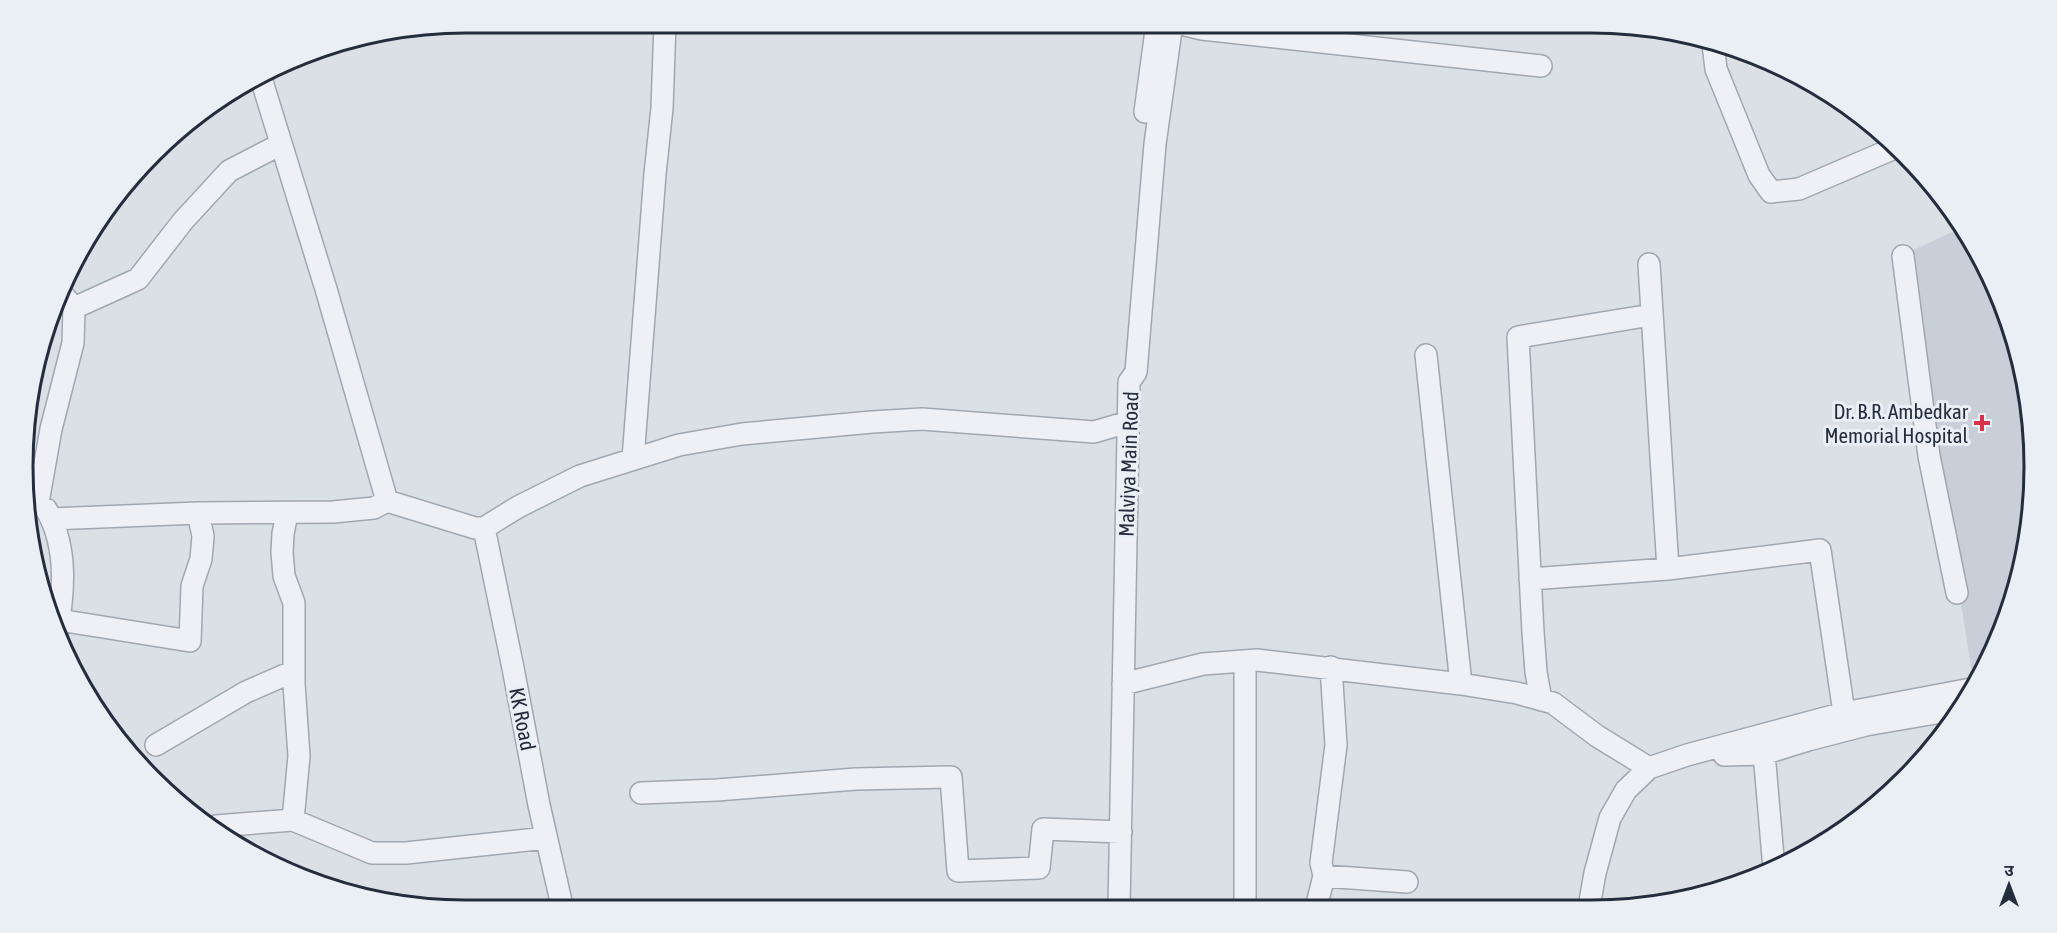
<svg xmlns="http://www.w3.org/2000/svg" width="2057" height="933" font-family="'Asap Condensed','Noto Sans Devanagari',sans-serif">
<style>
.built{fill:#c9cfd9}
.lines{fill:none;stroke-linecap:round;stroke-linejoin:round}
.minor-casing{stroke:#a0a7b1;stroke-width:24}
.minor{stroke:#eef0f5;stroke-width:21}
.poi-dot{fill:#da324a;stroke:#eaeff5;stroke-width:2}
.labels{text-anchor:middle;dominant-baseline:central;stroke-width:6;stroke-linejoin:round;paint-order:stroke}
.poi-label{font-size:21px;fill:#242d3e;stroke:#eaeff5;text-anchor:end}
.street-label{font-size:21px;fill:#242d3e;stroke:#eaeff5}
.rim{fill:none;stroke:#242d3e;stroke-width:3}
</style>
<rect width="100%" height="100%" fill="#dbe0e7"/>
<path class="built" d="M 1963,227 L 2001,296 L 2026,380 L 2034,466 L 2026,553 L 2001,636 L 1983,667 L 1971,668 L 1907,253 Z"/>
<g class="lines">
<g class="minor-casing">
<path id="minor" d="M 1177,23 L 1202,29 L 1541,66
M 1714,42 L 1713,44 L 1716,69 L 1759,175 L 1771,192 L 1799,189 L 1897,147
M 260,75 L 326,289 L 387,501
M 1145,112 L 1157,23
M 1903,256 L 1929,456 L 1957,593
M 1649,264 L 1668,569
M 63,295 L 74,308 L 138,279 L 183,221 L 229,171 L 281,144
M 1426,355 L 1461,684
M 633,459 L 655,174 L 662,108 L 665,23
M 39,497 L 51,429 L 73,343 L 74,308
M 46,509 C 68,547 64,591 57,633
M 287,513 L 283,534 L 282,552 L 284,576 L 294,603 L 294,684 L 299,756 L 293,820 L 372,853 L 406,853 L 546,838
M 51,519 L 198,513 L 333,512 L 374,508 L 387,501 L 475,528 L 484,528 L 518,507 L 580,476 L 679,445 L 742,434 L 872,422 L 922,419 L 1094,432 L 1128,422
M 484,528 L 513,668 L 539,805 L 563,910
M 1530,579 L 1668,569 L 1820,550 L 1844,713
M 59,620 L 190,641 L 192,586 L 201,559 L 203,536 L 198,513
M 1331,667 L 1336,745 L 1321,863 L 1324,876 L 1407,882
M 1123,684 L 1203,664 L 1257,660 L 1461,684 L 1517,693 L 1553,703 L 1597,736 L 1649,768
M 1541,700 L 1536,672 L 1533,632 L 1518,337 L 1651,315
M 1763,741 L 1774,869
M 156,745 L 246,692 L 294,671
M 1724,755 L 1763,754 L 1808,740 L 1866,725 L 1959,709
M 641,793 L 717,790 L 856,779 L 951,777 L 958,871 L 1039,868 L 1043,829 L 1121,832
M 216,826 L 293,820
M 1589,907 L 1595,873 L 1610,818 L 1626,790 L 1649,768 L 1687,755 L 1844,713 L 1971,689
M 1119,908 L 1129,382 L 1136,372 L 1155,144 L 1172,23
M 1245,908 L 1245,661
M 1316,908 L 1324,876"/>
</g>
<use href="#minor" class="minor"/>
</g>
<path class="poi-dot" d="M1979 414h6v6h6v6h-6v6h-6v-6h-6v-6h6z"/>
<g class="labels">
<g class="poi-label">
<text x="1968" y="411">Dr. B.R. Ambedkar<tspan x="1968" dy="24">Memorial Hospital</tspan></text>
</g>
<g class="street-label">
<text transform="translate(1128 464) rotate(-88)">Malviya Main Road</text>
<text transform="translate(523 719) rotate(79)">KK Road</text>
</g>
</g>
<path d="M0 0H2057V933H0ZM466 33H1591A433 433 0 0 1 2024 466V467A433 433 0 0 1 1591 900H466A433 433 0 0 1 33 467V466A433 433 0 0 1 466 33Z" fill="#eaeff5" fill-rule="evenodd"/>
<path class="rim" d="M466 33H1591A433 433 0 0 1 2024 466V467A433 433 0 0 1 1591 900H466A433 433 0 0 1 33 467V466A433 433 0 0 1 466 33Z"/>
<g transform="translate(2009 885)" stroke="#eaeff5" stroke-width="4.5" paint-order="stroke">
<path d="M0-4.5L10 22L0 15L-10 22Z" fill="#242d3e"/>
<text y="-9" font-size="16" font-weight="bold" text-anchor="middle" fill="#242d3e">उ</text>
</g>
</svg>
